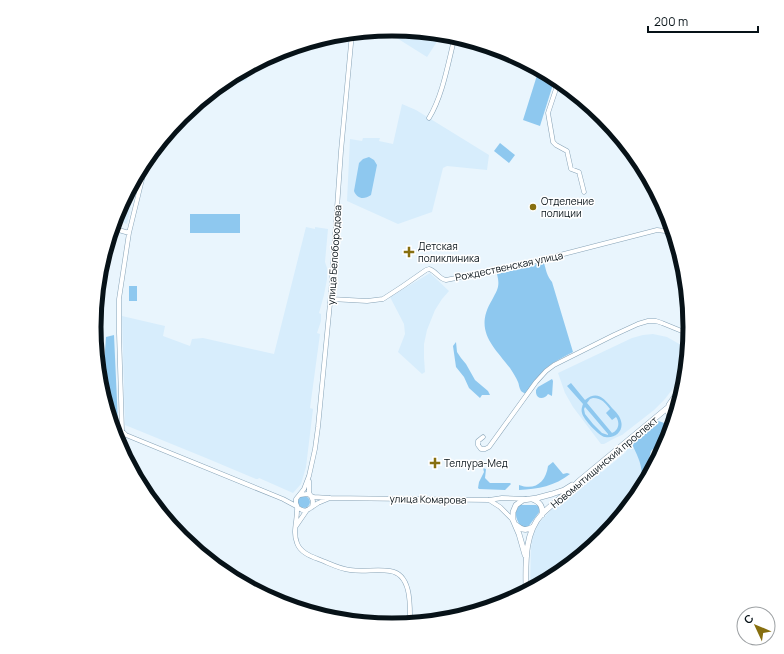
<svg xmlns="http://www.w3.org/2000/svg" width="784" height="654" font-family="Manrope,sans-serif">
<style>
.built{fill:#d7edfc}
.green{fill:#8ec8ef;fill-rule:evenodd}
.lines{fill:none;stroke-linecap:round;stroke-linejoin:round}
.minor-casing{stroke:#86a2b6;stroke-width:5}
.major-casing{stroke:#86a2b6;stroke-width:6}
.minor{stroke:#fff;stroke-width:4}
.major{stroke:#fff;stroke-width:5}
.poi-dot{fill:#876f0f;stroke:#fff;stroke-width:1.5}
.labels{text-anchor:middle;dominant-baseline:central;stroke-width:3;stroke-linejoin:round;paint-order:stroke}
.poi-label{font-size:10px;fill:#071218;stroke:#fff;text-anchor:start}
.street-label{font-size:10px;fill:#071218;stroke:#fff}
.rim{fill:none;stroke:#071218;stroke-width:5}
</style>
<rect width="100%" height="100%" fill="#e9f5fd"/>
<path class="built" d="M 392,29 L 442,34 L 427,57 L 384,30 Z
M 248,68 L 247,80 L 214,89 L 227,79 Z
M 402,104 L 416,110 L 489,155 L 487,170 L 447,166 L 443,168 L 432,212 L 398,224 L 347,201 L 350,139 L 362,141 L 363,138 L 380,138 L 379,141 L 393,144 Z
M 138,173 L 127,224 L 115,220 L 117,213 Z
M 306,227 L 315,229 L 315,227 L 328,229 L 325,262 L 327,268 L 327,279 L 324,295 L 319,313 L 321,314 L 321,321 L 317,333 L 320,334 L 310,408 L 313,409 L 306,467 L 301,484 L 293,493 L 259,478 L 258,479 L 256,479 L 206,458 L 125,425 L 122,316 L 165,326 L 163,336 L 190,346 L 192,339 L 203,338 L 274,354 Z
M 430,273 L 449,291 L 442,299 L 435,310 L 427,330 L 424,344 L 424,358 L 425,372 L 422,374 L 398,352 L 405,334 L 404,324 L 390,297 Z
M 653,334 L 667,337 L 688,349 L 686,371 L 665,399 L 654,410 L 622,435 L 615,438 L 604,444 L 601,444 L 573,407 L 565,393 L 558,373 L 632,338 L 643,335 Z
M 632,442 L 641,456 L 647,478 L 640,493 L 603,538 L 557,575 L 530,590 L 531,548 L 533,535 L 538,524 L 554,507 L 581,484 L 591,479 L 600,470 L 602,472 L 626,452 L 625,448 Z"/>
<path class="green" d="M 539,69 L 555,78 L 540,126 L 523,120 Z
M 500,143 L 515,155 L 509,163 L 494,151 Z
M 369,157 L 374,160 L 377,165 L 371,195 C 364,200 357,199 354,191 L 359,163 L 363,159 Z
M 190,214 L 240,214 L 240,233 L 190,233 Z
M 541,263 L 544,263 C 546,270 547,276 552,282 L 573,352 C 566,356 559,359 553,363 C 541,370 534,383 526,394 C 524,393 522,392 521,391 C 519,388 519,384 518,382 C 516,377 513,373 510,368 C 492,345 474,330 492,300 C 498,289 500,286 497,274 Z
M 129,286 L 137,286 L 137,301 L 129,301 Z
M 114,335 L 119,445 L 117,441 L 102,392 L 106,337 Z
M 456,342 L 457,352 L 461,358 L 466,364 L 475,380 L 488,391 L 490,395 L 482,395 L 480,398 L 469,388 L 464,377 L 456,367 L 453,346 Z
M 552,379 L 553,381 L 552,396 L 548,394 C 545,399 537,400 536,393 L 536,390 L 538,387 Z
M 571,383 L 585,400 C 597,390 604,398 612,408 C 616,412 620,416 621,421 C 624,431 615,439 605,437 C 599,436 583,419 582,413 C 581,410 582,407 583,404 L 567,386 ZM 593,398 C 602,398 605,403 610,409 L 606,413 L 612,420 L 616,417 C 620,422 619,430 612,433 L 587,403 L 590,399 ZM 585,407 L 608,434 L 608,435 L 602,433 L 593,424 L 585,414 L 584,409 Z
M 657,421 C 665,422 668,425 670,432 L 666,443 L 653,449 L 651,451 L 645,475 L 642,475 C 641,461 637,455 631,442 Z
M 553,462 L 563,474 L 567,473 L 570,474 C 555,486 538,489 519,490 L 519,485 C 535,491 546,482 548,466 Z
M 483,468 L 486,469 L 485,478 L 490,483 L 510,483 L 511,484 L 505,490 L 479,489 L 478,488 L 479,482 L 484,472 Z
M298 502a6 6 0 1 1 12 0a6 6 0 1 1-12 0Z
M 520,505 L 536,505 L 540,507 L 540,511 L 528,527 L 521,527 C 516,519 513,512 520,505 Z"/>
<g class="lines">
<g class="minor-casing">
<path id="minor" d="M 559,80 L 548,113 L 553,142 L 556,145 L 567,151 L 571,169 L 579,172 L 584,192
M 429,118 C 443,95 448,63 455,36
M 147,159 L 129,233 L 119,299 L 119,333 L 122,431 L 126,435 L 283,499 L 296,506
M 112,228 L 129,233
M 331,299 L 367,301 L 383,299 L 403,286 L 426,270 L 429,269 C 436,271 439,279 446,280 L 521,265 L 657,230 L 673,232
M 666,409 L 669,415 L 672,425
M 483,437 L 478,441 L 478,445 L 481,449 L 485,449 L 489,447 L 536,382 L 546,371 L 554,365 L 614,335 L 638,324 L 648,321 L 656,321 L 662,323 L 689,334
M 309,481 L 309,492 L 313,501 L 312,507
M 300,495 L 307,494 L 314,497 L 330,498 L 489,500 L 502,498 L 526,499
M 330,498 L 318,503 L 309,509 L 305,511 L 302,510 L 298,508 L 296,503 L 296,499 L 304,489 L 309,476 L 315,449 L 318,427 L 331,293 L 341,151 L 352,33
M 489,500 L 500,507 L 513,520
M 297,507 C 298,519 292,531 297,543 C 300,552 310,556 318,559 C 329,563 339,569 350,570 C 363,572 377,569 390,571 C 412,574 410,606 410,623
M 296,526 L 307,510"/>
</g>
<g class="major-casing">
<path id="major" d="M 669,405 L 684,383
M 532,499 C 540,502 543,506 542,515
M 516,525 C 522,530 526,531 533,527
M 525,555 L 519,534 L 513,520 L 513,512 L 516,505 L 523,500 L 537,498 L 552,494 L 564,490 L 572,485
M 526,592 C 526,567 523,534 542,514 C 554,502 568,493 579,481 L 666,409 L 680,398"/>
</g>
<use href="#minor" class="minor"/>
<use href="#major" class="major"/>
</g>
<g class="poi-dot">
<circle cx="533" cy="207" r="4"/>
<path d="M407 246h4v4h4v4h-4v4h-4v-4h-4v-4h4z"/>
<path d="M433 457h4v4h4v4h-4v4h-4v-4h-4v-4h4z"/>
</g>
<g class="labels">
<g class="poi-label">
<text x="541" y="201">Отделение<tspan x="541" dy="12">полиции</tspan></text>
<text x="418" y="246">Детская<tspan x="418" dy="12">поликлиника</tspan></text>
<text x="444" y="463">Теллура-Мед</text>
</g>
<g class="street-label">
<text transform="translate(334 255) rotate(-86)">улица Белобородова</text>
<text transform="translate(509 266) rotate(-12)">Рождественская улица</text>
<text transform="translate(604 462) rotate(-40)">Новомытищинский проспект</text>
<text transform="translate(428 499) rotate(1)">улица Комарова</text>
</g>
</g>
<path d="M0 0H784V654H0ZM101 327a291 291 0 1 1 582 0a291 291 0 1 1-582 0Z" fill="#fff" fill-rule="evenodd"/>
<path class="rim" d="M101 327a291 291 0 1 1 582 0a291 291 0 1 1-582 0Z"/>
<g transform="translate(756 626) rotate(314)"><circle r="19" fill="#ffffff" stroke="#9ca0a3"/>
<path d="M0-3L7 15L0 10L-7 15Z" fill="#876f0f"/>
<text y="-6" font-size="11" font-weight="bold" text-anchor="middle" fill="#071218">С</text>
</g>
<path d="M648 26v6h110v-6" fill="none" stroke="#071218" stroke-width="2"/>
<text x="654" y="26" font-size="12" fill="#071218" stroke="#ffffff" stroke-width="3" paint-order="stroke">200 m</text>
</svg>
